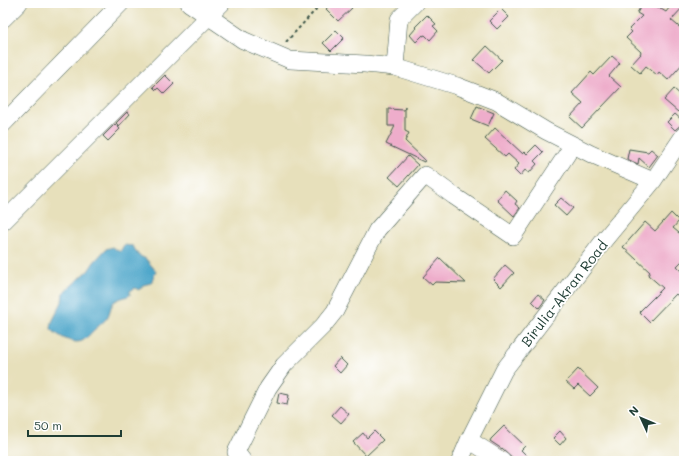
<svg xmlns="http://www.w3.org/2000/svg" width="687" height="464" font-family="Mali,sans-serif">
<style>
.water{fill:#4ca5c9;stroke:#36717e}
.building{fill:#eeadcb}
.lines{fill:none;stroke-linecap:round;stroke-linejoin:round}
.minor-casing{stroke:#3d5548;stroke-width:18}
.path{stroke:#3d5548;stroke-width:2;stroke-dasharray:3 3;stroke-linecap:butt}
.minor{stroke:#fff;stroke-width:17}
.labels{text-anchor:middle;dominant-baseline:central;stroke-width:3.5;stroke-linejoin:round;paint-order:stroke}
.street-label{font-size:14px;fill:#1f3d34;stroke:#fff}
</style>
<rect width="100%" height="100%" fill="#fff"/>
<filter id="ink" filterUnits="userSpaceOnUse"><feTurbulence type="fractalNoise" baseFrequency=".025" numOctaves="2"/><feDisplacementMap in="SourceGraphic" scale="8" xChannelSelector="R" yChannelSelector="G"/><feConvolveMatrix kernelMatrix="1 2 1 2 8 2 1 2 1" color-interpolation-filters="sRGB"/></filter>
<filter id="wash" filterUnits="userSpaceOnUse"><feTurbulence type="fractalNoise" baseFrequency=".012" numOctaves="4" result="noise"/><feDisplacementMap in="SourceGraphic" scale="16" xChannelSelector="R" yChannelSelector="G"/><feGaussianBlur stdDeviation="0.9" result="paint"/><feColorMatrix in="noise" values="0 0 0 0 0 0 0 0 0 0 0 0 0 0 0 0 0 1.4 0 .05"/><feComposite in="paint" operator="in"/></filter>
<g filter="url(#wash)">
<rect width="100%" height="100%" fill="#e7e0bb"/>
<path class="water" d="M 124,245 L 133,246 L 138,255 L 146,259 L 156,271 L 151,283 L 143,285 L 139,290 L 135,288 L 130,291 L 130,295 C 124,298 118,298 113,303 C 110,308 110,313 107,318 C 103,323 98,326 93,331 C 90,334 86,339 82,341 C 72,345 57,335 51,329 L 52,322 L 62,302 L 63,293 L 88,271 L 94,262 L 106,249 L 113,247 L 120,252 Z"/>
<g id="blocks">
<path class="building" d="M 332,3 L 347,3 L 352,8 L 338,21 L 326,9 Z
M 643,3 L 651,3 L 666,12 L 673,3 L 684,3 L 684,6 L 671,20 L 684,31 L 684,62 L 668,80 L 659,72 L 657,75 L 646,66 L 640,73 L 631,65 L 641,54 L 640,54 L 641,52 L 626,38 L 632,32 L 629,29 L 642,16 L 637,13 Z
M 501,9 L 509,17 L 497,29 L 489,21 Z
M 427,15 L 436,24 L 433,26 L 438,31 L 430,40 L 425,35 L 423,36 L 423,35 L 416,42 L 410,35 L 416,28 L 415,27 Z
M 336,30 L 344,38 L 331,51 L 323,43 Z
M 487,46 L 502,60 L 489,73 L 474,60 Z
M 612,56 L 620,63 L 609,76 L 621,87 L 582,128 L 570,117 L 583,103 L 572,93 L 591,72 L 594,75 Z
M 165,75 L 174,84 L 164,94 L 158,88 L 156,90 L 153,87 Z
M 674,89 L 684,98 L 684,106 L 678,112 L 664,100 Z
M 477,106 L 494,113 L 488,126 L 471,119 Z
M 405,107 L 405,131 L 409,133 L 405,141 L 425,160 L 424,162 L 386,144 L 395,126 L 388,126 L 388,109 L 404,110 Z
M 127,112 L 130,114 L 119,126 L 116,123 Z
M 675,114 L 684,122 L 675,130 L 667,122 Z
M 115,124 L 120,129 L 108,141 L 103,136 Z
M 495,128 L 523,154 L 525,152 L 527,154 L 536,145 L 543,152 L 534,161 L 537,164 L 529,173 L 525,170 L 520,176 L 514,170 L 519,164 L 508,154 L 505,157 L 485,139 Z
M 629,149 L 648,152 L 651,149 L 658,155 L 649,167 L 639,158 L 638,164 L 627,159 Z
M 408,156 L 418,165 L 399,186 L 389,177 Z
M 505,190 L 517,201 L 515,204 L 520,208 L 514,216 L 497,200 Z
M 561,198 L 573,208 L 566,216 L 554,205 Z
M 671,213 L 679,221 L 673,228 L 684,237 L 684,259 L 677,266 L 684,273 L 684,290 L 678,296 L 676,294 L 649,322 L 639,312 L 663,288 L 648,275 L 650,272 L 623,247 L 645,222 L 655,231 Z
M 440,258 L 466,283 L 435,282 L 432,285 L 423,277 Z
M 505,265 L 514,273 L 501,287 L 493,279 Z
M 538,294 L 545,300 L 539,308 L 532,301 Z
M 340,358 L 347,365 L 340,373 L 333,366 Z
M 578,369 L 598,388 L 590,396 L 578,385 L 574,389 L 566,382 Z
M 279,393 L 289,395 L 287,405 L 277,403 Z
M 340,406 L 349,414 L 341,423 L 332,415 Z
M 504,426 L 525,446 L 521,450 L 532,461 L 516,461 L 502,448 L 502,449 L 490,441 L 491,439 Z
M 374,431 L 383,440 L 366,456 L 353,442 L 363,433 L 367,438 Z
M 560,431 L 566,438 L 560,445 L 553,438 Z"/>
</g>
</g>
<g filter="url(#ink)">
<use href="#blocks" fill-opacity="0" stroke="#3d5548" stroke-width="1"/>
<g class="lines">
<g class="minor-casing">
<path id="minor" d="M 189,3 L 243,40 L 290,60 L 365,64 L 395,67 L 457,86 L 496,101 L 546,131 L 591,154 L 653,181
M 3,19 L 19,3
M 395,67 L 399,19 L 415,3
M 3,124 L 121,3
M 3,222 L 222,3
M 469,440 L 502,461
M 243,461 L 236,452 L 268,388 L 284,365 L 323,326 L 335,311 L 377,230 L 425,175 L 454,196 L 513,236 L 573,145
M 460,461 L 469,440 L 504,370 L 605,239 L 653,181 L 684,135"/>
</g>
<path class="path" d="M 286,42 L 322,3"/>
<use href="#minor" class="minor"/>
</g>
</g>
<g class="labels">
<g class="street-label">
<text transform="translate(564 293) rotate(-52)">Birulia-Akran Road</text>
</g>
</g>
<rect width="687" height="464" fill="none" stroke="#fff" stroke-width="16"/>
<g transform="translate(641 418) rotate(314)" stroke="#ffffff" stroke-width="3" paint-order="stroke">
<path d="M0-3L7 15L0 10L-7 15Z" fill="#1f3d34"/>
<text y="-6" font-size="11" font-weight="bold" text-anchor="middle" fill="#1f3d34">N</text>
</g>
<path d="M28 430v6h93v-6" fill="none" stroke="#1f3d34" stroke-width="2"/>
<text x="34" y="430" font-size="12" fill="#1f3d34" stroke="#ffffff" stroke-width="3" paint-order="stroke">50 m</text>
</svg>
